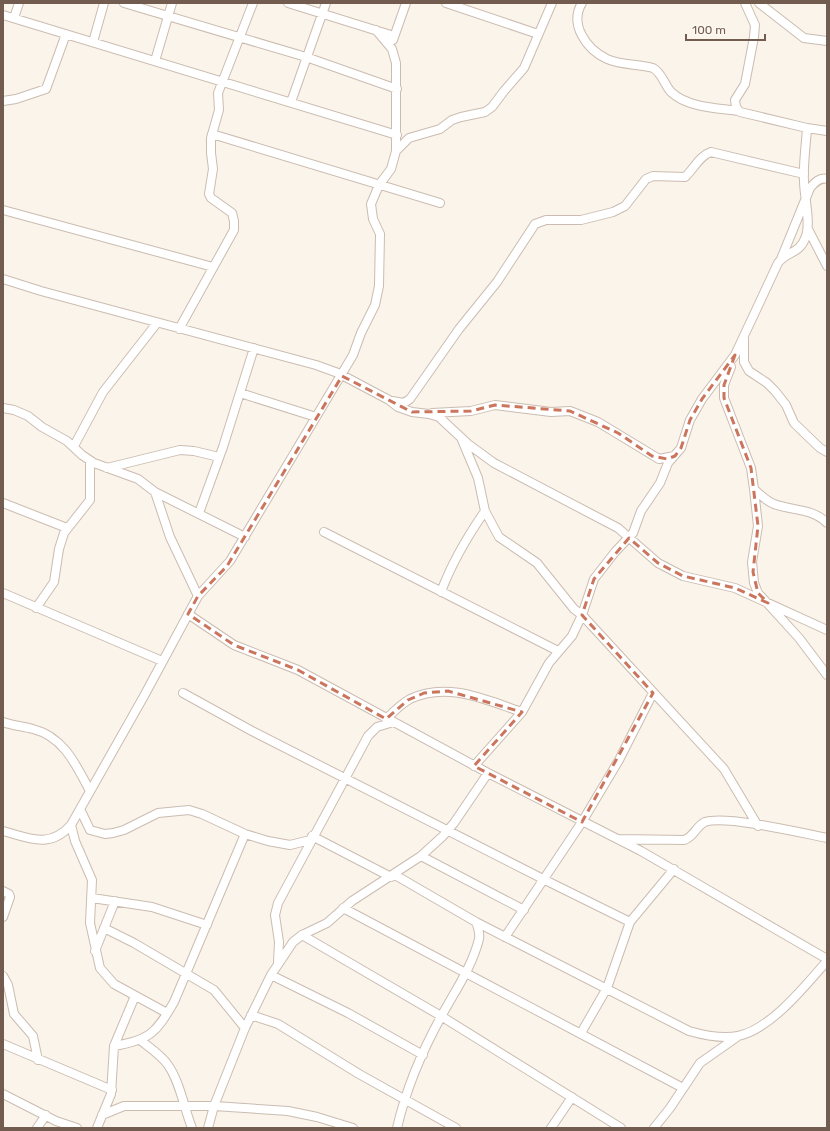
<svg xmlns="http://www.w3.org/2000/svg" width="830" height="1131" font-family="Rubik,sans-serif">
<style>
.lines{fill:none;stroke-linecap:round;stroke-linejoin:round}
.minor-casing{stroke:#cbbcb1;stroke-width:10}
.minor{stroke:#fff;stroke-width:8}
.marked{fill:none;stroke:#cc755d;stroke-width:3;stroke-dasharray:8 5;stroke-linejoin:round}
</style>
<rect width="100%" height="100%" fill="#faf4ea"/>
<g class="lines">
<g class="minor-casing">
<path id="minor" d="M 124,3 L 306,57 L 397,89
M 288,3 L 394,36
M 446,3 L 538,34
M 582,3 C 569,24 586,49 607,59 C 620,65 638,64 653,68 C 662,73 664,84 671,92 C 688,108 718,108 739,111
M 759,3 L 804,38 L 827,41
M 3,15 L 397,135
M 14,18 L 19,3
M 393,40 L 406,3
M 93,42 L 104,3
M 155,61 L 172,3
M 3,101 L 16,99 L 46,89 L 66,34
M 291,102 L 326,3
M 807,128 L 827,131
M 212,134 L 440,203
M 396,151 L 409,138 L 440,129 L 452,120 L 461,117 L 485,112 L 492,107 L 504,91 L 524,68 L 552,3
M 3,210 L 213,267
M 808,229 L 827,266
M 781,259 L 810,188 C 815,182 820,177 827,179
M 3,279 L 41,291 L 316,365 L 338,373 L 389,400 L 398,407 L 412,412 L 429,414 L 439,417 L 468,444 L 494,463 L 618,528 L 658,563 L 683,576 L 735,588 L 827,630
M 179,329 L 234,230 L 234,221 L 232,213 L 211,198 L 209,194 L 213,169 L 211,153 L 211,138 L 219,110 L 218,93 L 253,3
M 744,339 L 744,362 L 749,371 L 767,383 L 775,391 L 786,405 L 794,423 L 820,448 L 827,452
M 731,367 L 724,385 L 724,398 L 751,468 L 754,489 L 758,526 L 752,562 L 754,583 L 758,593 L 799,638 L 827,675
M 240,393 L 316,417
M 392,401 L 404,403 L 410,399 L 459,329 L 497,282 L 535,224 L 546,220 L 581,220 L 613,212 L 625,206 L 646,179 L 653,176 L 685,177 C 694,169 699,156 711,152 L 804,174
M 3,408 L 14,410 L 28,416 L 42,427 L 67,441 L 82,455 L 94,463 L 138,479 L 155,492 L 245,537
M 432,413 L 471,411 L 495,405 L 551,412 L 570,411 L 598,422 L 659,459 L 674,456
M 462,440 L 478,478 L 485,511 L 499,537 L 537,563 L 574,609 L 582,615 L 724,769 L 758,826
M 74,446 L 103,392 L 157,323
M 107,468 L 180,450 L 194,451 L 219,457
M 754,489 C 760,495 767,501 774,504 C 793,511 812,508 827,523
M 155,492 L 170,537 L 198,596
M 3,503 L 67,528
M 199,513 L 223,447 L 254,348
M 324,532 L 558,651
M 441,592 C 452,562 467,537 485,511
M 3,593 L 162,661
M 36,608 L 54,582 L 59,549 L 64,533 L 90,500 L 90,461
M 188,614 L 234,645 L 298,670 L 488,773 L 641,851 L 827,959
M 183,693 L 252,731 L 545,880 L 630,922
M 386,719 C 393,712 401,704 410,699 C 447,681 486,700 522,712
M 3,722 C 13,726 23,726 33,729 C 64,737 76,765 90,791
M 474,766 L 522,712 L 549,663 L 572,636 L 582,615 L 594,579 L 615,552 L 633,533 L 641,511 L 660,483 L 668,463 L 681,448 L 690,420 L 702,399 L 735,355 L 778,263 C 786,251 800,255 806,236 C 811,222 804,196 804,181 C 803,164 806,145 807,128 L 740,112 L 736,107 L 735,100 L 745,84 L 754,37 L 755,25 L 745,3
M 80,809 L 90,830 L 105,834 L 113,833 L 124,830 L 158,813 L 189,810 L 202,814 L 245,834 L 268,841 L 290,845 L 310,840
M 71,825 L 75,841 L 92,880 L 90,923 L 100,968 L 114,984 L 167,1013
M 3,831 C 29,838 50,849 71,825 L 144,696 L 198,596 L 230,561 L 353,355 L 361,333 L 375,305 L 379,286 L 380,234 L 373,219 L 371,204 L 379,185 L 391,169 L 396,151 L 396,63 L 392,49 L 376,30
M 312,836 L 391,877
M 618,839 L 684,840 C 694,837 696,826 705,822 C 726,815 802,833 827,838
M 421,856 L 524,910
M 395,875 L 476,922 L 689,1031 C 703,1035 723,1039 738,1036 C 771,1029 805,986 827,961
M 3,891 L 9,894 L 10,897 L 3,917
M 92,898 L 152,907 L 207,925
M 343,908 L 683,1088
M 104,928 L 134,943 L 214,990 L 245,1028
M 302,935 L 441,1016 L 621,1128
M 505,937 L 582,822 L 619,760 L 653,693
M 95,951 L 115,901
M 278,962 L 279,942 L 275,915 L 278,903 L 368,736 L 377,727 L 393,722
M 271,975 L 348,1013 L 423,1055
M 3,976 L 8,985 L 14,1014 L 33,1036 L 38,1060
M 251,1015 L 278,1024 L 359,1074 L 456,1128
M 581,1033 L 607,988 L 630,922 L 674,869
M 140,1040 C 150,1048 161,1055 168,1065 C 180,1082 184,1108 192,1128
M 3,1044 L 112,1090
M 114,1046 C 150,1040 156,1033 174,1002 L 245,834
M 3,1094 L 56,1121 L 77,1128
M 102,1115 L 124,1106 L 214,1106 L 288,1111 L 317,1117 L 353,1128
M 37,1128 L 46,1115
M 97,1128 L 111,1094 L 114,1046 L 135,996
M 208,1128 L 214,1106 L 245,1028 L 271,975 L 293,942 L 302,935 L 327,923 L 352,901 L 421,856 L 443,836 L 454,823 L 488,773
M 397,1128 C 406,1089 422,1051 442,1015 C 455,991 472,967 479,939 C 480,933 478,927 476,922
M 551,1128 L 572,1097
M 654,1128 L 670,1108 L 700,1063 L 737,1037"/>
</g>
<use href="#minor" class="minor"/>
</g>
<path class="marked" d="M 735,355 L 724,385 L 724,398 L 751,468 L 758,526 L 753,572 L 758,593 L 768,603 L 735,588 L 683,576 L 658,563 L 629,538 L 594,579 L 582,615 L 653,693 L 582,822 L 474,766 L 522,712 L 448,691 L 424,693 L 408,700 L 386,719 L 298,670 L 234,645 L 188,614 L 198,596 L 227,566 L 342,376 L 412,412 L 471,411 L 495,405 L 570,411 L 618,433 L 652,456 L 667,459 L 675,456 L 681,448 L 690,420 L 702,399 Z"/>
<rect width="830" height="1131" fill="none" stroke="#725c50" stroke-width="8"/>
<path d="M686 34v6h79v-6" fill="none" stroke="#725c50" stroke-width="2"/>
<text x="692" y="34" font-size="12" fill="#725c50" stroke="#fdf8f0" stroke-width="3" paint-order="stroke">100 m</text>
</svg>
